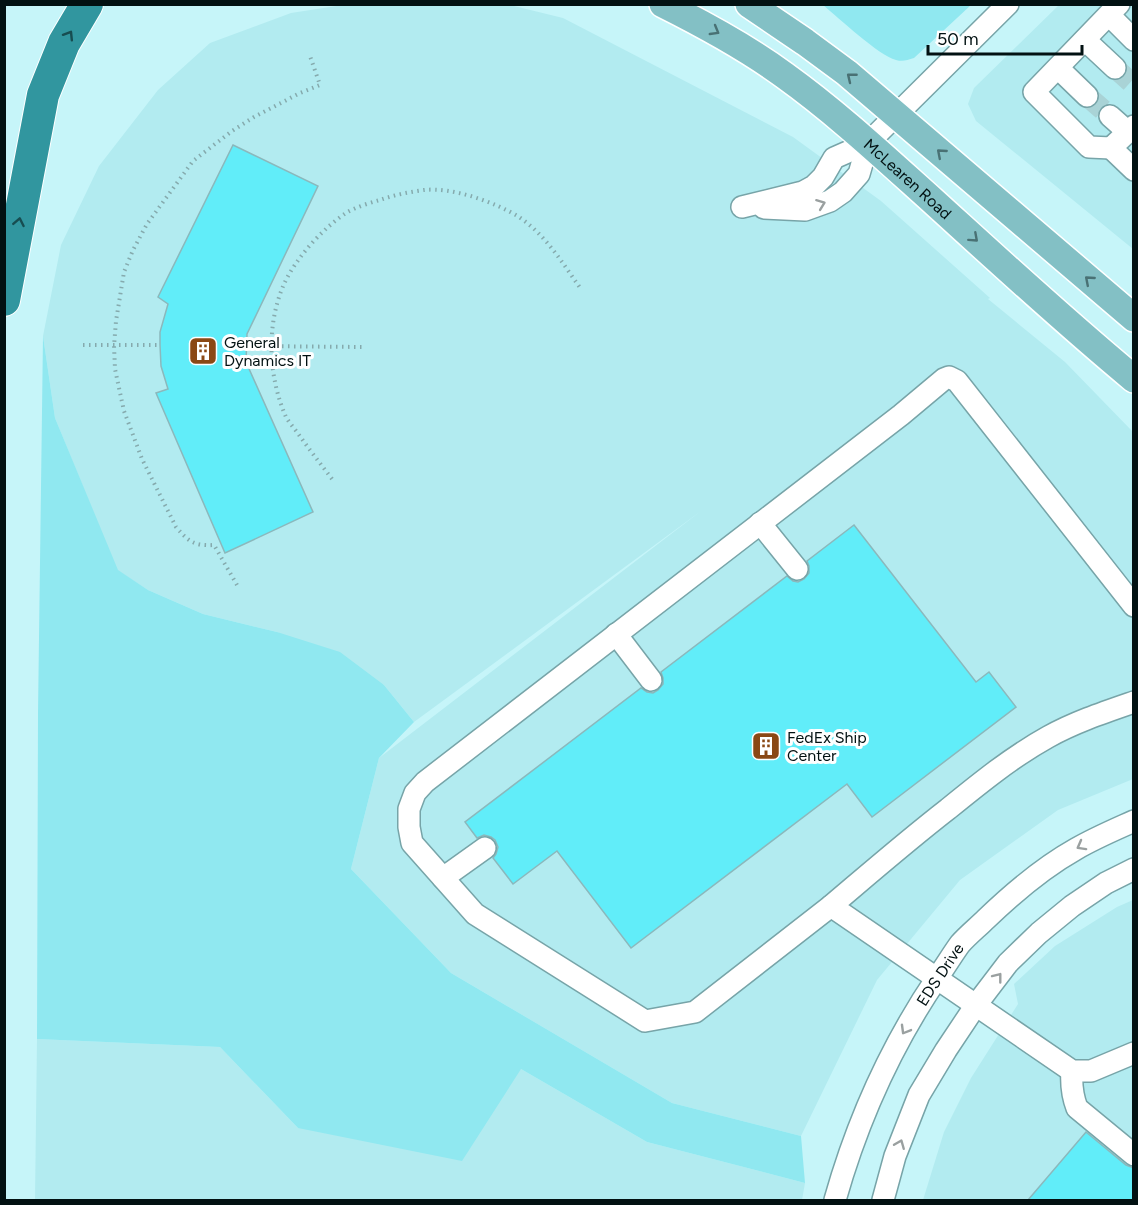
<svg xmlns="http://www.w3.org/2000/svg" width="1138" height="1205" font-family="Figtree,sans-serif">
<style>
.built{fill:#b2ebf0}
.green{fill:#90e8f0}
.building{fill:#61edf9;stroke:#8bb8bc;stroke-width:1.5}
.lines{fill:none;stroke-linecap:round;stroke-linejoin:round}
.minor-tunnel{stroke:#a9d3d6;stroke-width:21;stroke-dasharray:21 10;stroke-linecap:butt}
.minor-casing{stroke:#77a4a8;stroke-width:24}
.major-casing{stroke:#fff;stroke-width:30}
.highway-casing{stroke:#fff;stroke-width:34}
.path{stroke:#85aaad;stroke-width:4;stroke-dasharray:1.5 4.5;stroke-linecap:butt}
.minor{stroke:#fff;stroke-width:21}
.major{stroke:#83c0c5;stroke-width:27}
.highway{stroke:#31969f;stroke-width:32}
.oneway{stroke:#497174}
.oneway2{stroke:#174d51}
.oneway3{stroke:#9aa0a0}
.labels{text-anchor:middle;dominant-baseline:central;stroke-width:6;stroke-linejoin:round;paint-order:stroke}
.street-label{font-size:16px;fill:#021112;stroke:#fff}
.poi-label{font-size:16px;fill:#021112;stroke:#fff;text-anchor:start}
</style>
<rect width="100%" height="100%" fill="#c6f5f9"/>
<path class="built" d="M 343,5 L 510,5 L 563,18 L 793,137 L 881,201 L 990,298 L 988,299 L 1065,362 L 1133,432 L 1133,779 L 1058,810 L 960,880 L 877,980 L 801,1136 L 672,1103 L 451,973 L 351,869 L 379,758 L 701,511 L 414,722 L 384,685 L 277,632 L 203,614 L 148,590 L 117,570 L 55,418 L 43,336 L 61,245 L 99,166 L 158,90 L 210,43 L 291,13 Z
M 1059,5 L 1133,5 L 1133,249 L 976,121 L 968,104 L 974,88 Z
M 1133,900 L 1133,1200 L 923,1200 L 944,1132 L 971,1078 L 1018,1004 L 1014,984 L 1055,946 L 1117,907 Z
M 37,1039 L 220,1047 L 298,1128 L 521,1069 L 647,1142 L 805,1183 L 802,1200 L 35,1200 Z"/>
<path class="green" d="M 823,5 L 971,5 L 914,58 C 907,60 903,62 896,60 C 878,55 839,18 823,5 Z
M 43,336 L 55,418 L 118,570 L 148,590 L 203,614 L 277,632 L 340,652 L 384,685 L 414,722 L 379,758 L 351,869 L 451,973 L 672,1103 L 801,1136 L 805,1183 L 647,1142 L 521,1069 L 462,1161 L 298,1128 L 220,1047 L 37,1039 L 38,714 Z"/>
<path class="building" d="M 233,145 L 318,186 L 247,334 L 246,362 L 313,512 L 225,553 L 156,393 L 168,389 L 161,366 L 160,345 L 160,332 L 168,304 L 158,297 Z
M 854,525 L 976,682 L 989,672 L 1016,707 L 872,817 L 847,784 L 631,948 L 557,851 L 513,884 L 493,858 L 496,854 L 498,847 L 495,840 L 491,837 L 484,835 L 477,838 L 465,822 L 641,688 L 647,692 L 653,693 L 658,690 L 663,684 L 663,678 L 661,672 L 787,576 L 793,581 L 798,582 L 804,579 L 809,573 L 809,566 L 807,561 Z
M 1086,1132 L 1126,1165 L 1134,1168 L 1134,1200 L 1028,1200 Z"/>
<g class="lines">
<path class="minor-tunnel" d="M 1115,68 L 1134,85
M 1087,96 L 1110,116"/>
<g class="minor-casing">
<g id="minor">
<path d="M 1109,15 L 1134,40"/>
<path d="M 1085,40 L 1115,68"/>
<path d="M 1058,68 L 1087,96"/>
<path d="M 1110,116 L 1128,132"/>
<path d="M 1134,126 L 1111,148 L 1134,170"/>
<path d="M 1111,148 L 1089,147 L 1034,92 L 1119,4"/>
<path d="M 742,207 L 803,192 L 814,186 L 823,177 L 834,158 L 868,143 L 1008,4"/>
<path d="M 764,208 L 805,210 L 830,201 L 843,192 L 859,174 L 868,143"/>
<path d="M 760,523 L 797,569"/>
<path d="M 616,634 L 651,680"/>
<path d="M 1134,702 C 1105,712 1075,722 1048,737 C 1012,757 980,783 948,809 C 908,840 870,873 831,906 L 1072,1071 L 1091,1071 L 1134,1053"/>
<path d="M 443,878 L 485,848"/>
<path d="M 831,906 L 695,1012 L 645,1021 L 475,914 L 412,843 L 409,827 L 409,809 L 415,793 L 425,782 L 901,415 L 944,379 L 949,377 L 957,381 L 1134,606"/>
<path d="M 1072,1071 C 1071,1084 1072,1095 1077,1108 L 1134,1155"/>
<path id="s1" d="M 835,1200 C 857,1122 891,1046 937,978 C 945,967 952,955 960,944 C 968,935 978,927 986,919 C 1013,893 1044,867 1076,849 C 1095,838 1114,830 1134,821"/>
<path d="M 883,1200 L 895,1156 L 919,1095 L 946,1050 L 976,1005 L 1008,963 L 1039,933 L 1072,906 L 1106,883 L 1134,869"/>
</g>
</g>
<g class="major-casing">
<g id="major">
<path id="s2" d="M 663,4 C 705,25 746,47 784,75 C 837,113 885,158 933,201 C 999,261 1065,322 1134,379"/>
<path d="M 749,4 L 805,42 L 847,73 L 1134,318"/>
</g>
</g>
<g class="highway-casing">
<path id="highway" d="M 4,300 L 43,95 L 64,43 L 87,4"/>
</g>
<path class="path" d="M 83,345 L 160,345
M 246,346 L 363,347
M 332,479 C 320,463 308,448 297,432 C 293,427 289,422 286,417 C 268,376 266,325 284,284 C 296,258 322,229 346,213 C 356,207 369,203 380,200 C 394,195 409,192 424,190 C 452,187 495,202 519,217 C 546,235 563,264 581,289
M 237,585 L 214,545 C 194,546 189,542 176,527 L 142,459 L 124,411 L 119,388 L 115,369 L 114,346 L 116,321 L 124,272 L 133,250 L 147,224 L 193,161 L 232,131 L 254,117 L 300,93 L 320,85 L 310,56"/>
<use href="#minor" class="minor"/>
<use href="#major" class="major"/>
<use href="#highway" class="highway"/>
</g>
<defs><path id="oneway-chevron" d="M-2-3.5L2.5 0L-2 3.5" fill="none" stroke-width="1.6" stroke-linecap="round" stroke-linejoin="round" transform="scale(1.5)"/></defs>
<g class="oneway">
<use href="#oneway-chevron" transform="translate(715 31) rotate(30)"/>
<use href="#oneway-chevron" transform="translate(851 77) rotate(-141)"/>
<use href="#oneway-chevron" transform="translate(941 153) rotate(-139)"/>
<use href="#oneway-chevron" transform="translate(974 238) rotate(42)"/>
<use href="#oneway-chevron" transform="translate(1089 280) rotate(-139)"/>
</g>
<g class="oneway2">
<use href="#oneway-chevron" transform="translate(69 35) rotate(-58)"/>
<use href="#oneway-chevron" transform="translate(19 222) rotate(-79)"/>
</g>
<g class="oneway3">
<use href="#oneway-chevron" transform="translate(821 204) rotate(-21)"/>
<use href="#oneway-chevron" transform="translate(1081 846) rotate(151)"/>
<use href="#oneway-chevron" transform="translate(998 977) rotate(-52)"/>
<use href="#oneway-chevron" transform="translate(905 1030) rotate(120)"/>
<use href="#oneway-chevron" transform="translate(900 1144) rotate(-68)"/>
</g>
<defs>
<g id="building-square" transform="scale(1.5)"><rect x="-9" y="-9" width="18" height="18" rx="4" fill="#8a4815" stroke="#fff"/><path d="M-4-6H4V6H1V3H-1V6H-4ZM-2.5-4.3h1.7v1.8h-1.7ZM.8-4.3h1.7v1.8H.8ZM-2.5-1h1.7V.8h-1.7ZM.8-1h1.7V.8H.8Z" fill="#fff"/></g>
</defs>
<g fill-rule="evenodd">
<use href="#building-square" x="203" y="351"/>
<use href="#building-square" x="766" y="746"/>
</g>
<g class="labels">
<g class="street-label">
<text stroke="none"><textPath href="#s2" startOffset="302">McLearen Road</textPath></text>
<text stroke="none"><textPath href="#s1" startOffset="250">EDS Drive</textPath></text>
</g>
<g class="poi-label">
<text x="224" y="342">General<tspan x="224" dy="18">Dynamics IT</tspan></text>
<text x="787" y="737">FedEx Ship<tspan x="787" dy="18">Center</tspan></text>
</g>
</g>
<rect width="1138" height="1205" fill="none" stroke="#021112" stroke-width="12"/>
<path d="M928 45v9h154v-9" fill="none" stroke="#021112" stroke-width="3"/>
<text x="937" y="45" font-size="18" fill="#021112" stroke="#ffffff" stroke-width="4.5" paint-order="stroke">50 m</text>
</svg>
